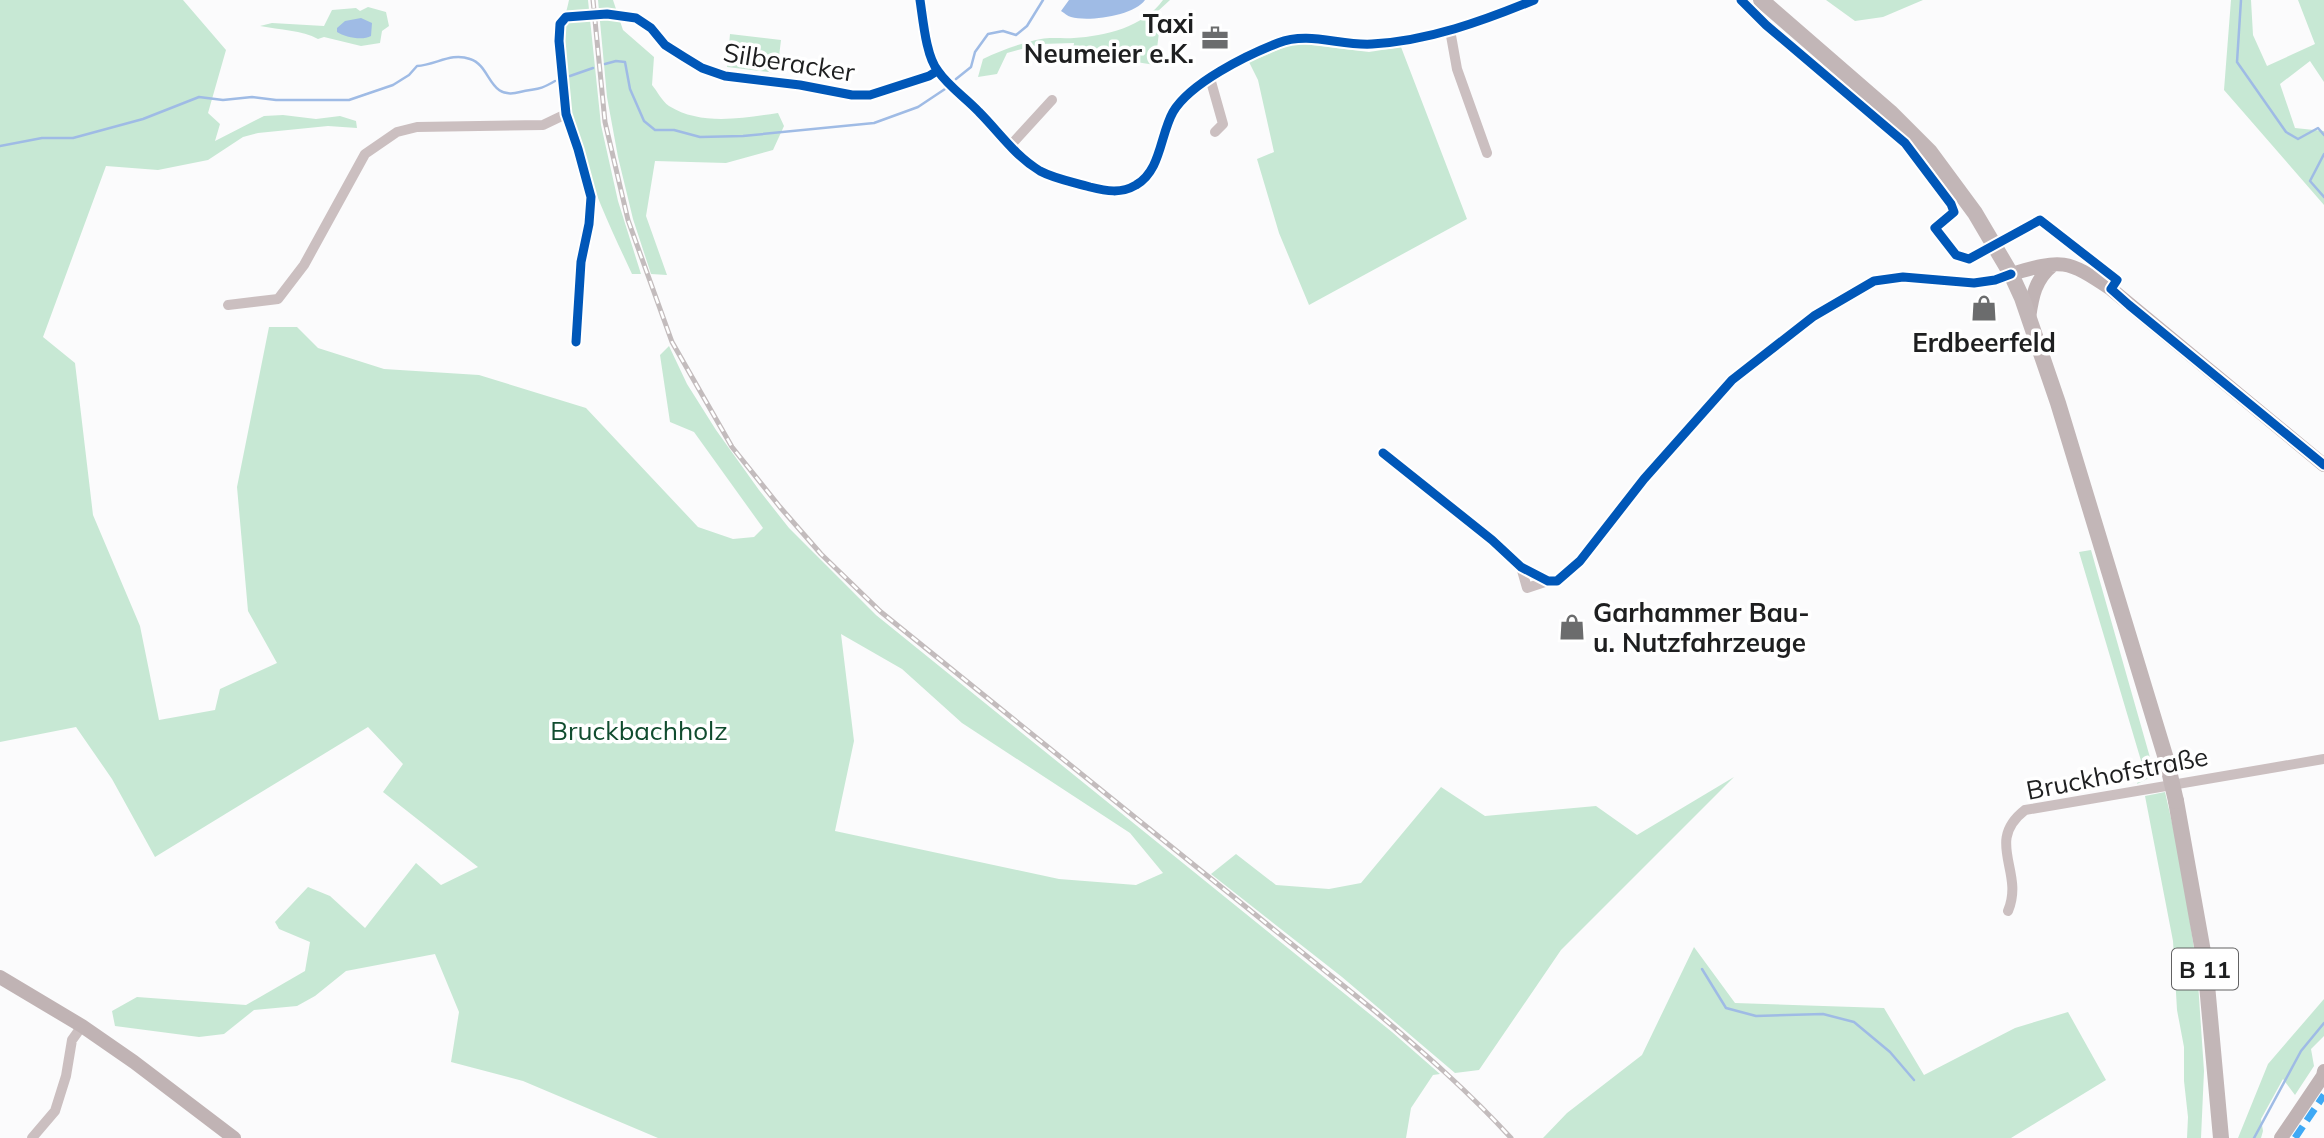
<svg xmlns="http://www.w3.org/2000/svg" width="2324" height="1138" font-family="Mulish,sans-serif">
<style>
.green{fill:#c7e8d4;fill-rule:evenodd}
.water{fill:#9fbbe5}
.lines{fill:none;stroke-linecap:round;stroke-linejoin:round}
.stream{stroke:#9fbbe5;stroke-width:2.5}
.street-tunnel{stroke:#dadadb;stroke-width:10;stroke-dasharray:10 5;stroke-linecap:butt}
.street{stroke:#cbbfc0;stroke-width:10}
.secondary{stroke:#c0b3b4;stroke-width:14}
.primary{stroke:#c2b6b7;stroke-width:16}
.rail-casing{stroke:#c3bcbd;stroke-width:5}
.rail{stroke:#fff;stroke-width:2.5;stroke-dasharray:8;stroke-linecap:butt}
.primary-bridge{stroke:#c2b6b7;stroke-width:16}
.quiet{stroke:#3fa9f5;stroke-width:7;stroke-dasharray:14 7;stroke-linecap:butt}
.cycleway-casing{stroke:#fff;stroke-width:13}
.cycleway{stroke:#0057b8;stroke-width:9}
.labels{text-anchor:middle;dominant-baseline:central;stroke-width:7;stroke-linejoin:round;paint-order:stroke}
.shield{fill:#fff;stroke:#626263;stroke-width:2}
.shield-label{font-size:24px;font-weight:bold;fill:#1e1f20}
.poi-label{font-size:26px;font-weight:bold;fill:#1e1f20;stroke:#fff;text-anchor:end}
.street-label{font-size:26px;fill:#1e1f20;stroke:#fff}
.park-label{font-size:26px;fill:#114c2f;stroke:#fff}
</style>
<rect width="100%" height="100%" fill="#fbfbfc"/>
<path class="green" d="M 0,0 L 183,0 L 226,50 L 208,113 L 220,124 L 215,141 L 264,116 L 283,115 L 316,119 L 340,116 L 356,121 L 357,128 L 328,126 L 258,133 L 243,137 L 208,160 L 158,170 L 106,166 L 43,337 L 75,363 L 93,515 L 140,626 L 159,720 L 215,710 L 220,689 L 277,663 L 248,611 L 237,487 L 269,327 L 297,327 L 318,348 L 384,369 L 479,375 L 586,408 L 698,527 L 733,539 L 754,537 L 763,528 L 694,432 L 670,422 L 660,355 L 669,346 L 687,384 L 716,430 L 759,490 L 789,528 L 876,615 L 1392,1032 L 1440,1074 L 1433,1075 L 1411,1108 L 1406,1138 L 658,1138 L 523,1081 L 451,1062 L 459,1012 L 435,954 L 346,971 L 315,996 L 297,1006 L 254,1010 L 224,1034 L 199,1037 L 115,1026 L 112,1011 L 137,997 L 246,1005 L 305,971 L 310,942 L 279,929 L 275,922 L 308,887 L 330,896 L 365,928 L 416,863 L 441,885 L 478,867 L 383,792 L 403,764 L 368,727 L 155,857 L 112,779 L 76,727 L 0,742 ZM 841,634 L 902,669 L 962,723 L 1130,833 L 1163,873 L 1136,885 L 1059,879 L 835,831 L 854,741 Z
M 569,0 L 588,0 L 601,125 L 618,201 L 641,274 L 632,274 C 597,199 559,117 563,32 C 563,21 567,10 569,0 Z
M 598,0 L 613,0 L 623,30 L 654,57 L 652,85 C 657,91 662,101 669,106 C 701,126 743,118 778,113 L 784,126 L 773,150 L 726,163 L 655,161 L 646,216 L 667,275 L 651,274 L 633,219 L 618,157 L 607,97 Z
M 1163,0 L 1170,0 L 1157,12 L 1160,24 L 1155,65 L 1073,52 L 1074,43 L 1041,44 L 1007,53 L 997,74 L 978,77 L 983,59 C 1001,50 1021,43 1041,39 C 1051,37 1063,39 1074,38 C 1105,36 1144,27 1163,0 Z
M 1826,0 L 1923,0 L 1883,17 L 1855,21 Z
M 2231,0 L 2251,0 L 2253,35 L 2267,66 L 2315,44 L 2298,0 L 2324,0 L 2324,82 L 2310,61 L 2280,84 L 2295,128 L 2324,131 L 2324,205 L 2224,90 Z
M 368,7 L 386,12 L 389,26 L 382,31 L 380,43 L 361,46 L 324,37 L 318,39 C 302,30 280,30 260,26 L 272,23 L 324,26 L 332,10 L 356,8 L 360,11 Z
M 730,34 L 781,40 L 777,73 L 727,67 Z
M 1295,43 L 1369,52 L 1401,47 L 1467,219 L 1309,305 L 1279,233 L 1257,159 L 1274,152 L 1258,80 L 1249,62 Z
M 2091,550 L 2155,775 L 2137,784 L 2142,771 L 2142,764 L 2079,552 Z
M 1734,777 L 1561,950 L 1479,1070 L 1455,1073 L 1342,977 L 1211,874 L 1236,854 L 1276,885 L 1329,889 L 1361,883 L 1441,787 L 1485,816 L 1596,806 L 1637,835 Z
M 2165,792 L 2181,862 L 2197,968 L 2204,1071 L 2201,1138 L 2187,1138 L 2188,1117 L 2184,1081 L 2184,1047 L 2177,1010 L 2173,941 L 2145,796 Z
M 1694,947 L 1735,1003 L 1884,1008 L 1924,1075 L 2015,1028 L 2068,1012 L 2106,1080 L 2011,1138 L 1543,1138 L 1567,1113 L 1642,1055 Z
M 2324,999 L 2324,1036 L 2311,1049 L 2314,1066 L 2295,1095 L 2283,1079 L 2261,1119 L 2263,1131 L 2261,1138 L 2238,1138 L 2268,1064 Z"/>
<path class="water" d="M 1069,0 L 1145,0 C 1134,16 1088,22 1071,17 C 1067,16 1065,13 1061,11 Z
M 361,18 L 372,23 L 371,36 C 362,41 345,37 337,32 L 337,28 L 345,21 Z"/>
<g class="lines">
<path class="stream" d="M 2241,0 L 2237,62 L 2286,132 L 2298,139 L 2318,128 L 2324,135
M 605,64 L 616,61 L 625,62 L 630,89 L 644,121 L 655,130 L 674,130 L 700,137 L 743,136 L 874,123 L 918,107 L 948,87
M 570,76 L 593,68
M 956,79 L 971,67 L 975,52 L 988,34 L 1003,31 L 1016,35 L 1027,26 L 1043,0
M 0,146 L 42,138 L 73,138 L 143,119 L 199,97 L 223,100 L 252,97 L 276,100 L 349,100 L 393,85 L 409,75 L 417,66 C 436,65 451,52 470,59 C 492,66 488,101 520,92 C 537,88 538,91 555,81
M 2324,154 L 2310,181 L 2324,197
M 1702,969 L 1726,1008 L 1756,1016 L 1823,1014 L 1854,1022 L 1890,1052 L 1914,1080
M 2254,1138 L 2301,1051 L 2324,1023"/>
<path class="street-tunnel" d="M 577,15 L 607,14"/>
<path class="street" d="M 920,0 C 923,19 926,57 938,71 C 949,87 966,98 979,112 C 999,132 1015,156 1040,171 C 1055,179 1073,182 1090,187 C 1106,191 1121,194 1136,185 C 1161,171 1160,135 1173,112 C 1190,83 1247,55 1278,43 C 1309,31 1340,46 1372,44 C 1428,41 1483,21 1534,0
M 607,14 L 636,18 L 651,28 L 665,45 L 684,57 L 702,68 L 725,76 L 800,85 L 852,95 L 870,95 L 929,76 L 937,71
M 1450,30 L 1457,69 L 1487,153
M 1210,78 L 1223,124 L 1215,132
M 1010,146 L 1052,100
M 228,305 L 278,299 L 304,265 L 365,154 L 397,132 L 417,127 L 543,125 L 566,114
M 576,342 L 581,262 L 589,224 L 591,197 L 578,149 L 566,114 L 559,41 L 560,24 L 566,17 L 577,15
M 1383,453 L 1492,540 L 1521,567 L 1548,581 L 1557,581 L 1580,561 L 1644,479 L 1732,380 L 1814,316 L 1874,281 L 1903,277 L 1974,283 L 1995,280 L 2011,274
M 1521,567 L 1527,588 L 1548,581
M 2008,911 C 2025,871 1984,842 2025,810 L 2324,759
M 32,1138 L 55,1111 L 66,1076 L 72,1040 L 82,1026"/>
<path class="secondary" d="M 2011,274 C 2063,259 2066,259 2111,289 L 2324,465
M 2029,318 C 2032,297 2035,279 2053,265
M 0,977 L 82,1026 L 134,1062 L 234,1138
M 2281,1138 L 2323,1076 L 2324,1071"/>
<path class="primary" d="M 1761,0 L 1890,112 L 1930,152 L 1975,213 L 2011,274 L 2022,298 L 2058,403 L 2167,762
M 2176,801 L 2205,963 L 2221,1138"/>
<g class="rail-casing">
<path id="rail" d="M 593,0 L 605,122 L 628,220 L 672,342 L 732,447 L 780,507 L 821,554 L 881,612 L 1376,1012 C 1423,1052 1469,1092 1511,1138"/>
</g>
<use href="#rail" class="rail"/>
<path class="primary-bridge" d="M 2167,762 L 2176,801"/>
<path class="quiet" d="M 2295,1138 L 2324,1095"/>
<g class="cycleway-casing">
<path id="cycleway" d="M 920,0 C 923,19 926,57 938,71 C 949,87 966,98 979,112 C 999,132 1015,156 1040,171 C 1055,179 1073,182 1090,187 C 1106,191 1121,194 1136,185 C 1161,171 1160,135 1173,112 C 1190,83 1247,55 1278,43 C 1309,31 1340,46 1372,44 C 1428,41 1483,21 1534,0
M 1741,0 L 1766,25 L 1905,143 L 1951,204 L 1954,212 L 1935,228 L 1956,255 L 1969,259 L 2040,220 L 2117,280 L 2111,289 L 2129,305 L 2324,465
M 576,342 L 581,262 L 589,224 L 591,197 L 578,149 L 566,114 L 559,41 L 560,24 L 566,17 L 607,14 L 636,18 L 651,28 L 665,45 L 684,57 L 702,68 L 725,76 L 800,85 L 852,95 L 870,95 L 929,76 L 937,71
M 1383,453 L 1492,540 L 1521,567 L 1548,581 L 1557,581 L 1580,561 L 1644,479 L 1732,380 L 1814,316 L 1874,281 L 1903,277 L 1974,283 L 1995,280 L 2011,274"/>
</g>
<use href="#cycleway" class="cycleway"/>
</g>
<defs>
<g id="office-bare" transform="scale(2.1)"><path d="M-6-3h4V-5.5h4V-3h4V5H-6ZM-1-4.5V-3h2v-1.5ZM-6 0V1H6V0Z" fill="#6b6c6d" stroke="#fff" stroke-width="2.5" paint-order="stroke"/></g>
<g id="shop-bare" transform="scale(2.1)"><path d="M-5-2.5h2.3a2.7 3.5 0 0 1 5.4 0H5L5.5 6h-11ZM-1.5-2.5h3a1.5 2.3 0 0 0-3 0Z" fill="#6b6c6d" stroke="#fff" stroke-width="2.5" paint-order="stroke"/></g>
</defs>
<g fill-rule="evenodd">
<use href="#office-bare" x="1215" y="38"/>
<use href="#shop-bare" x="1984" y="308"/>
<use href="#shop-bare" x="1572" y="627"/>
</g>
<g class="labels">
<rect class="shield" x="2172" y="948.5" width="66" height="41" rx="5"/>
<g class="shield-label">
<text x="2205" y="969">B 11</text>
</g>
<g class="poi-label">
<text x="1194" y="23">Taxi<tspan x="1194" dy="30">Neumeier e.K.</tspan></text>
<text x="1984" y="342" text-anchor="middle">Erdbeerfeld</text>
<text x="1593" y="612" text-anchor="start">Garhammer Bau-<tspan x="1593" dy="30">u. Nutzfahrzeuge</tspan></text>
</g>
<g class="street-label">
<text transform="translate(789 62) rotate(9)">Silberacker</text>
<text transform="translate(2117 773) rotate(-11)">Bruckhofstraße</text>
</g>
<g class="park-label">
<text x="639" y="730">Bruckbachholz</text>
</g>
</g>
</svg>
